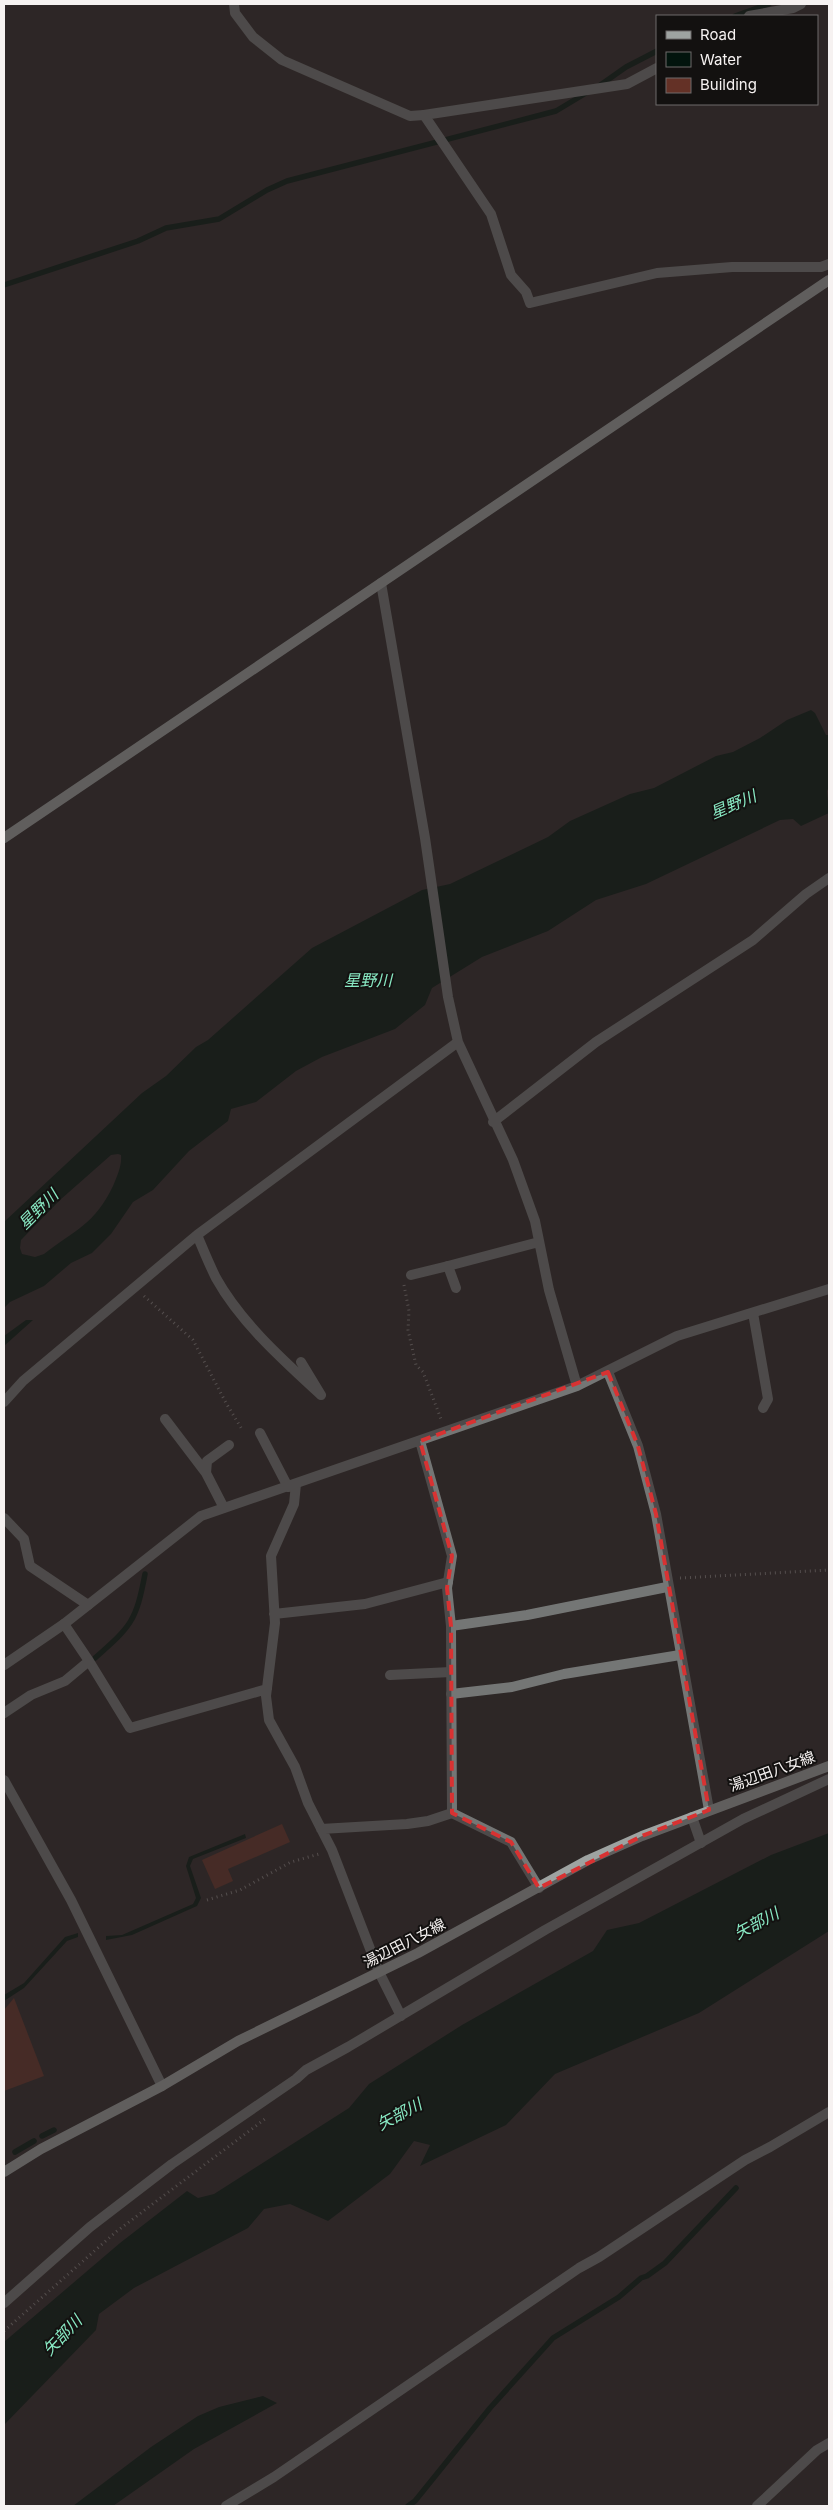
<svg xmlns="http://www.w3.org/2000/svg" width="833" height="2510" font-family="Inter,'Noto Sans JP',sans-serif">
<style>
.water{fill:#02140d;fill-rule:evenodd}
.lines{fill:none;stroke-linecap:round;stroke-linejoin:round}
.stream{stroke:#02140d;stroke-width:5.5}
.building{fill:#643126}
.path{stroke:#837e7d;stroke-width:3;stroke-dasharray:1 4;stroke-linecap:butt}
.lane{stroke:#747675;stroke-width:10}
.street{stroke:#747675;stroke-width:10}
.secondary{stroke:#9ea3a1;stroke-width:10}
.marked{fill:none;stroke:#d83232;stroke-width:4;stroke-dasharray:10 6;stroke-linejoin:round}
.labels{text-anchor:middle;dominant-baseline:central;stroke-width:4;stroke-linejoin:round;paint-order:stroke}
.street-label{font-size:15px;fill:#f6f2f1;stroke:#131110}
.water-label{font-size:16px;font-style:italic;fill:#89eac4;stroke:#131110}
</style>
<rect width="100%" height="100%" fill="#2d2726"/>
<path class="water" d="M 811,710 L 815,713 L 826,735 L 829,735 L 829,787 L 827,791 L 829,813 L 801,826 L 793,819 L 780,820 L 646,884 L 596,900 L 548,931 L 482,957 L 432,988 L 425,1005 L 395,1029 L 322,1057 L 296,1071 L 256,1102 L 231,1109 L 228,1121 L 189,1151 L 153,1190 L 133,1202 L 111,1234 L 92,1253 L 71,1263 L 44,1286 L 10,1302 L 4,1308 L 4,1222 L 142,1093 L 166,1076 L 196,1047 L 208,1040 L 312,948 L 422,890 L 450,884 L 548,837 L 570,821 L 630,794 L 654,788 L 716,756 L 733,752 L 760,738 L 787,720 ZM 118,1154 L 121,1155 C 122,1166 117,1176 113,1186 C 95,1224 75,1230 44,1254 L 35,1257 L 22,1254 L 20,1248 L 21,1240 L 60,1200 L 111,1155 Z
M 26,1320 L 33,1320 L 4,1346 L 4,1336 Z
M 829,1833 L 829,1931 L 699,2013 L 555,2074 L 506,2125 L 420,2166 L 430,2145 L 414,2141 L 390,2174 L 328,2221 L 290,2204 L 264,2209 L 248,2228 L 134,2288 L 99,2314 L 96,2330 L 4,2425 L 4,2342 L 120,2243 L 187,2191 L 198,2198 L 214,2194 L 349,2108 L 369,2084 L 462,2025 L 593,1951 L 607,1930 L 639,1923 L 771,1855 Z
M 245,1834 L 246,1838 L 193,1859 L 190,1866 L 201,1898 L 197,1906 L 132,1935 L 106,1940 L 106,1936 L 122,1935 L 193,1904 L 196,1898 L 186,1866 L 189,1857 Z
M 78,1933 L 78,1937 L 67,1941 L 24,1988 L 4,2001 L 4,1995 L 24,1983 L 65,1937 Z
M 263,2396 L 277,2403 L 194,2449 L 113,2506 L 73,2506 L 151,2447 L 198,2416 L 219,2407 Z"/>
<g class="lines">
<path class="stream" d="M 735,16 L 769,4
M 599,86 L 626,67 L 657,51
M 4,285 L 138,241 L 166,228 L 219,219 L 267,190 L 287,181 L 556,111 L 586,93
M 95,1658 C 131,1626 136,1622 145,1574
M 42,2136 L 54,2130
M 15,2152 L 34,2141
M 408,2506 L 415,2501 L 490,2408 L 553,2338 L 619,2297 L 641,2278 L 647,2276 L 665,2263 L 736,2188"/>
</g>
<path class="building" d="M 282,1824 L 290,1842 L 228,1869 L 233,1881 L 215,1889 L 202,1860 Z
M 14,1998 L 44,2076 L 4,2091 L 4,2010 Z"/>
<g class="lines">
<path class="path" d="M 404,1285 L 409,1311 L 408,1330 L 416,1365 L 423,1372 L 441,1419
M 144,1296 L 193,1340 L 226,1403 L 243,1431
M 680,1578 L 829,1570
M 207,1900 L 240,1890 L 291,1862 L 319,1854
M 4,2331 L 117,2231 L 265,2119"/>
<path class="lane" d="M 749,16 L 793,8 L 801,4
M 657,68 L 627,84 L 424,115 L 491,214 L 511,275 L 526,292 L 530,303 L 657,273 L 732,267 L 821,267 L 829,264
M 411,1275 L 448,1266
M 753,1313 L 768,1399 L 763,1408
M 260,1433 L 288,1487
M 296,1484 L 294,1504 L 271,1556 L 275,1623 L 266,1696 L 269,1720 L 295,1767 L 308,1803 L 332,1850 L 379,1972 L 401,2016
M 4,1518 L 24,1539 L 30,1566 L 88,1605
M 274,1614 L 365,1604 L 448,1582
M 451,1626 L 527,1615 L 667,1587
M 89,1661 L 130,1728 L 267,1689
M 390,1675 L 451,1672
M 451,1694 L 512,1687 L 564,1674 L 680,1655
M 4,1713 L 31,1695 L 65,1681 L 89,1661 L 64,1624
M 321,1829 L 407,1824 L 428,1821 L 452,1813
M 4,2303 L 90,2227 L 172,2164 L 296,2079 L 306,2070 L 348,2047 L 545,1930 L 743,1819 L 829,1779
M 226,2506 L 274,2477 L 579,2268 L 599,2257 L 745,2160 L 770,2147 L 829,2112
M 757,2506 L 817,2450 L 829,2443"/>
<path class="street" d="M 234,4 L 235,13 L 253,37 L 282,60 L 410,116 L 424,115
M 381,583 L 425,838 L 448,997 L 458,1042 L 513,1160 L 535,1221 L 549,1290 L 577,1386
M 493,1122 L 596,1042 L 753,940 L 806,894 L 829,878
M 197,1235 C 203,1249 209,1264 216,1278 C 241,1323 284,1361 321,1395 L 301,1362
M 456,1288 L 448,1266 L 539,1242
M 608,1372 L 638,1446 L 656,1514 L 709,1810
M 4,1402 L 23,1381 L 197,1235 L 458,1042
M 165,1419 L 206,1473
M 420,1441 L 452,1556 L 447,1588 L 451,1626 L 452,1813 L 511,1842 L 539,1888
M 224,1508 L 206,1473 L 207,1461 L 229,1445
M 4,1665 L 64,1624 L 201,1516 L 577,1386 L 677,1336 L 829,1289
M 4,1780 L 71,1900 L 162,2086
M 692,1817 L 701,1843"/>
<path class="secondary" d="M 4,838 L 829,280
M 4,2172 L 41,2149 L 162,2086 L 238,2041 L 418,1953 L 588,1860 L 642,1836 L 829,1766"/>
</g>
<path d="M0 0H833V2510H0ZM 608,1372 L 638,1446 L 656,1514 L 709,1810 L 642,1836 L 539,1888 L 511,1842 L 452,1813 L 451,1626 L 447,1588 L 452,1556 L 420,1441 Z" fill="#2d2726" fill-opacity=".55" fill-rule="evenodd"/>
<path class="marked" d="M 608,1372 L 638,1446 L 656,1514 L 709,1810 L 642,1836 L 539,1888 L 511,1842 L 452,1813 L 451,1626 L 447,1588 L 452,1556 L 420,1441 Z"/>
<g class="labels">
<g class="street-label">
<text transform="translate(772 1771) rotate(-20)">湯辺田八女線</text>
<text transform="translate(404 1943) rotate(-27)">湯辺田八女線</text>
</g>
<g class="water-label">
<text transform="translate(733 804) rotate(-23)">星野川</text>
<text x="368" y="980">星野川</text>
<text transform="translate(38 1209) rotate(-45)">星野川</text>
<text transform="translate(756 1923) rotate(-28)">矢部川</text>
<text transform="translate(399 2114) rotate(-28)">矢部川</text>
<text transform="translate(62 2335) rotate(-46)">矢部川</text>
</g>
</g>
<rect width="833" height="2510" fill="none" stroke="#f6f2f1" stroke-width="10"/>
<rect x="656" y="15" width="162" height="90" fill="#131110" stroke="#6e6b6a"/>
<rect x="666" y="31" width="25" height="8" fill="#9ea3a1" stroke="#6e6b6a"/>
<text x="700" y="40" font-size="15" fill="#f6f2f1">Road</text>
<rect x="666" y="52" width="25" height="15" fill="#02140d" stroke="#6e6b6a"/>
<text x="700" y="65" font-size="15" fill="#f6f2f1">Water</text>
<rect x="666" y="78" width="25" height="15" fill="#643126" stroke="#6e6b6a"/>
<text x="700" y="90" font-size="15" fill="#f6f2f1">Building</text>
</svg>
